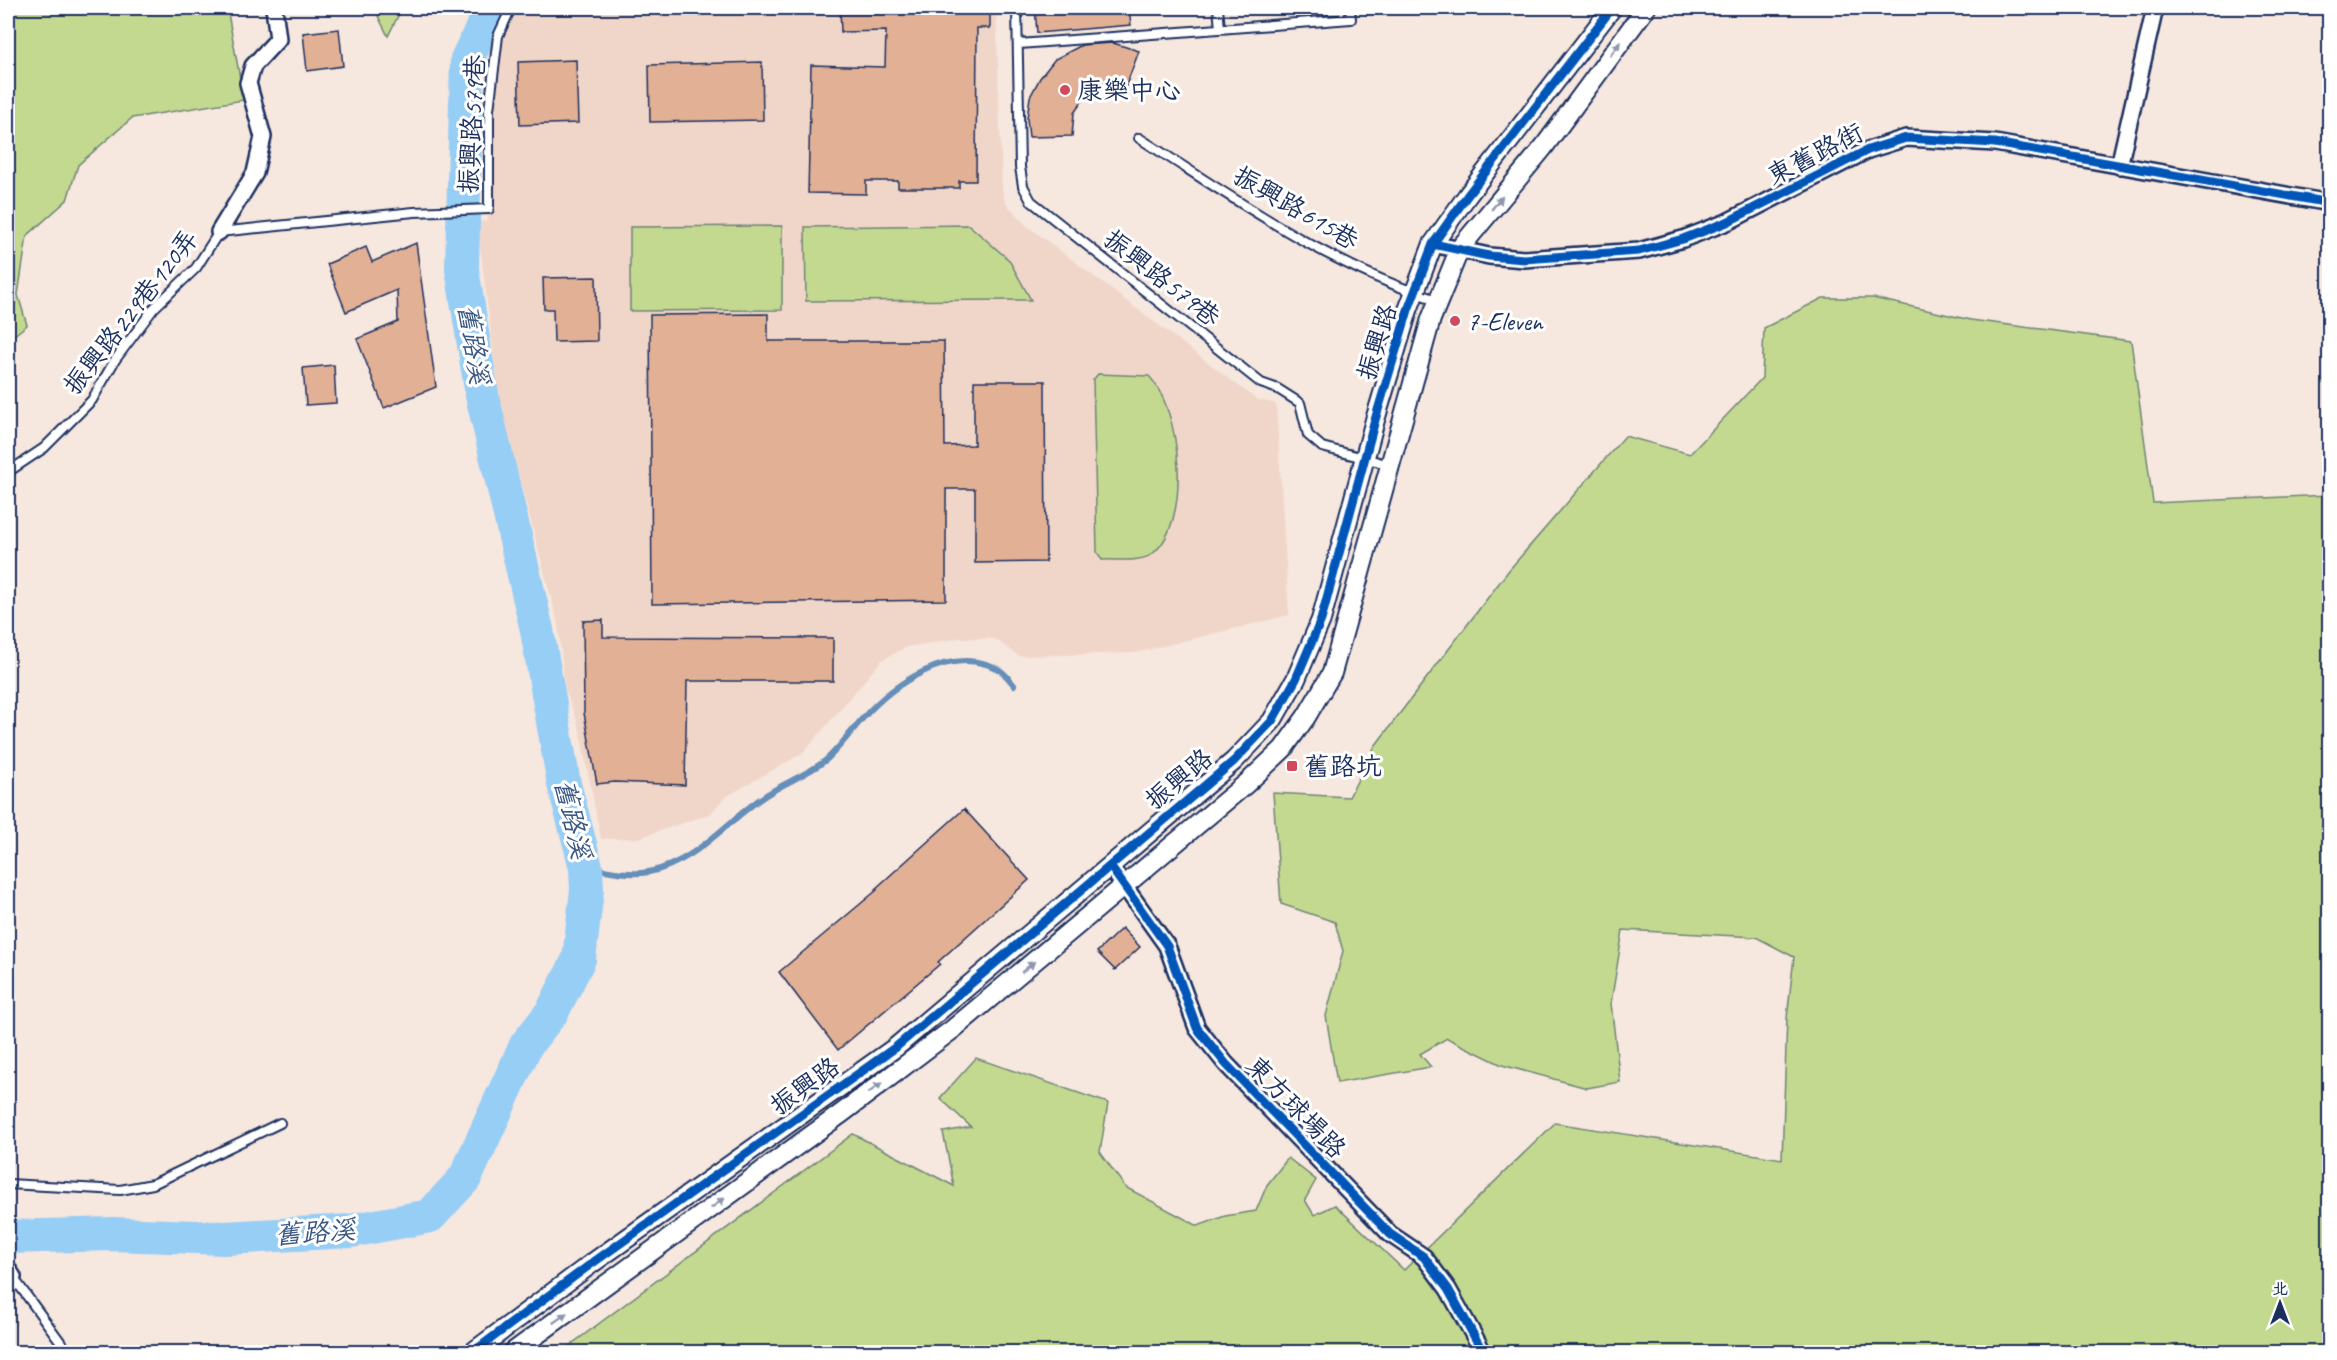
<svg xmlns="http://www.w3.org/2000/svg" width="2337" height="1360" font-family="Caveat,'LXGW WenKai TC',sans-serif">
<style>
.built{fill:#f0d6c9}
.green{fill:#c3d98f;stroke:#6f8476;stroke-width:1.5}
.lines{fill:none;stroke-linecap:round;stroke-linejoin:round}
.stream{stroke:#658eb9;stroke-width:6}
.river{stroke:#97cef6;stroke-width:34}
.building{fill:#e2b095;stroke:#1b2f5e;stroke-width:1.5}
.service-casing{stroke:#1b2f5e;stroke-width:12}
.minor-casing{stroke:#1b2f5e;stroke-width:20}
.tertiary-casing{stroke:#1b2f5e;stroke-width:22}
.service{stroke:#fff;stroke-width:8}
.minor{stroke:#fff;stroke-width:15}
.tertiary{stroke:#fff;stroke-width:18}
.cycleway-casing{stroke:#fff;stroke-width:13}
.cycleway{stroke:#0057b8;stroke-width:9}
.oneway{fill:#8d97ae}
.poi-dot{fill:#d1495b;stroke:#fff;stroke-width:2}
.labels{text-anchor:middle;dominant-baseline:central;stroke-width:6;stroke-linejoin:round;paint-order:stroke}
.poi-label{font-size:26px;fill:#1b2f5e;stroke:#fff;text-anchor:start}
.street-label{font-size:26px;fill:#1b2f5e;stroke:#fff}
.water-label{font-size:27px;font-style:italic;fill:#3a5784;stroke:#fff}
</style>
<rect width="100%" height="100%" fill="#f6e7df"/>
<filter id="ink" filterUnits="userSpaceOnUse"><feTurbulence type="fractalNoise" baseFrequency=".0167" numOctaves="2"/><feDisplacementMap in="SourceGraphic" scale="12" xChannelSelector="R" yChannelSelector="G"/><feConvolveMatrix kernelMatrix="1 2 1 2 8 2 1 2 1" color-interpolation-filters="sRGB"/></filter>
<g filter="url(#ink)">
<path class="built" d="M 515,8 L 996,8 L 1002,188 L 1005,202 L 1026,225 L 1256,399 L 1276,404 L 1289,615 L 1135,653 L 1019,656 L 995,639 L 959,638 L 907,647 L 882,660 L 804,752 L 724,798 L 710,814 L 638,838 L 601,839 L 579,727 L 565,689 L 558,624 L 500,405 L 477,222 L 488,221 L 483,113 L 486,71 Z"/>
<path class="green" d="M 8,8 L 227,8 L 244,100 L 132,118 L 78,165 L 67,200 L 27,236 L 18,295 L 27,325 L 8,340 Z
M 374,8 L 402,8 L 388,36 Z
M 969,225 L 1009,260 L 1031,300 L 806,301 L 805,227 Z
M 782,226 L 782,310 L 630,311 L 630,227 Z
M 1823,298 L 1873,298 L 1971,320 L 2131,341 L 2153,503 L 2329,495 L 2329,1352 L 561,1352 L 853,1134 L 954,1186 L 943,1132 L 971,1127 L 940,1098 L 976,1058 L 1108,1103 L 1100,1152 L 1125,1187 L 1198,1226 L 1225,1216 L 1256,1211 L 1267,1185 L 1288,1158 L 1316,1180 L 1305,1200 L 1314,1215 L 1335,1205 L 1404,1270 L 1555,1123 L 1782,1159 L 1787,1018 L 1794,957 L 1756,937 L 1623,930 L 1611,1003 L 1620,1082 L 1587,1088 L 1502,1065 L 1447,1038 L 1420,1054 L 1431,1067 L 1337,1083 L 1326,1016 L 1343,951 L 1335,922 L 1281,904 L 1273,793 L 1349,797 L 1375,746 L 1509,570 L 1625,436 L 1690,454 L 1762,378 L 1764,328 Z
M 1098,374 L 1149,376 C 1181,409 1193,523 1152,554 C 1140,563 1117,559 1102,560 L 1097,552 L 1093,380 Z"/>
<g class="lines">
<path class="stream" d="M 586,867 C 606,870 629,876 649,872 C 696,862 726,822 763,797 C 783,783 807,775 826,760 C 840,747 850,733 862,719 C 893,684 950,644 998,669 C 1004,672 1009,679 1014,685"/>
<path class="river" d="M 8,1237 L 113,1234 L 225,1238 L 350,1231 L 430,1216 L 465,1178 L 526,1045 L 552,1012 L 579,959 L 587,890 L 586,867 L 564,784 L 537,630 L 482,395 L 462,269 L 467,59 L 492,8"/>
</g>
<path class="building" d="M 840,8 L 990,8 L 990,28 L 977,28 L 976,181 L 959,181 L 959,188 L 898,188 L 898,181 L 866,181 L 866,194 L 808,193 L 811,65 L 885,67 L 886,31 L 841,32 Z
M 1035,8 L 1129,8 L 1131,25 L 1037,33 Z
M 339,29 L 343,66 L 307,71 L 303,33 Z
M 1113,43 L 1139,51 L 1124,91 L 1103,87 L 1085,97 L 1074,113 L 1072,136 L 1029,137 L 1027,118 L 1030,97 L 1040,78 L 1055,59 L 1082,45 Z
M 576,60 L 578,123 L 520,125 L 518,62 Z
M 762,62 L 763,120 L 650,122 L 649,65 Z
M 416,243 L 436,387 L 384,408 L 357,339 L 398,322 L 397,290 L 346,312 L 327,264 L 366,247 L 372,262 Z
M 596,277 L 597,341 L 554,342 L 553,309 L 544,309 L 543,278 Z
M 768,314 L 768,341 L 944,341 L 945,446 L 974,445 L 974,381 L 1045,381 L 1046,562 L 975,563 L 975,489 L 946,489 L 946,600 L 652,604 L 650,315 Z
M 334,365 L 336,403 L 306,405 L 303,368 Z
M 603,620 L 603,637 L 833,638 L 833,681 L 687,681 L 685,785 L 615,782 L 597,784 L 584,713 L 583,621 Z
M 964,809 L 1029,880 L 938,962 L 940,964 L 838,1050 L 779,972 L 877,890 L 875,889 Z
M 1122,928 L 1140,947 L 1115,970 L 1097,952 Z"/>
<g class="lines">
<g class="service-casing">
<path id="service" d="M 1017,8 L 1020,167 L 1023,186 L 1031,201 L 1261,383 L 1278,389 L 1300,403 L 1308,435 L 1322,447 L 1390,465
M 1218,8 L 1220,28
M 1019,44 L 1351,19 L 1350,8
M 1139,138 C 1234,198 1328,266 1437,300
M 8,472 L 44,448 L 92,400 L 115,360 L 154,308 L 196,268 L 219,232 L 414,212 L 489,209 L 489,110 L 498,36 L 511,8
M 8,1184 L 120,1190 L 153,1184 L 280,1123
M 13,1277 L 68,1352"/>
</g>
<g class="minor-casing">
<path id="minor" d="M 2119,166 L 2155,8
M 219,232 L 255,173 L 263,137 L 248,83 L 253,66 L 278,39 L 274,8
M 1433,244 L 1489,256 L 1524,259 L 1639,251 L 1683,239 L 1727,222 L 1868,150 L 1906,138 L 1995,143 L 2330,203
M 1110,866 L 1167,946 L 1197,1028 L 1226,1064 L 1390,1234 L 1424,1257 L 1448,1289 L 1483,1352
M 8,1269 L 13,1277"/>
</g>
<g class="tertiary-casing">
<path id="tertiary" d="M 473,1352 L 591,1264 L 896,1047 L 1234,761 L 1272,721 L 1296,679 L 1321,620 L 1375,420 L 1408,310 L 1433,244 L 1467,196 L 1612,8
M 513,1352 L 842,1113 L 953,1029 L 1247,783 L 1283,749 L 1306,717 L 1332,673 L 1431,319 L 1460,248 L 1543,148 L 1646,8"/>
</g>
<use href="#service" class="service"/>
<use href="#minor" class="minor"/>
<use href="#tertiary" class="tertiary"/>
<g class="cycleway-casing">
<path id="cycleway" d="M 1433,244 L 1489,256 L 1524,259 L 1639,251 L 1683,239 L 1727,222 L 1868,150 L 1906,138 L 1995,143 L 2330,203
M 1110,866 L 1167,946 L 1197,1028 L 1226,1064 L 1390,1234 L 1424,1257 L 1448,1289 L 1483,1352
M 473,1352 L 591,1264 L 896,1047 L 1234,761 L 1272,721 L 1296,679 L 1321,620 L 1375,420 L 1408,310 L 1433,244 L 1467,196 L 1612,8"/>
</g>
<use href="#cycleway" class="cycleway"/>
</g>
<defs><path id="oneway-solid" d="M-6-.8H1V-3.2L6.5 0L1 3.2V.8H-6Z" transform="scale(1.5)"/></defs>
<g class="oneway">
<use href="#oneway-solid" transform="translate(1615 49) rotate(-54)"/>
<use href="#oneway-solid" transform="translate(1497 203) rotate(-50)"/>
<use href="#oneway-solid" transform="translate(1028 967) rotate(-40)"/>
<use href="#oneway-solid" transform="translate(875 1088) rotate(-37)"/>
<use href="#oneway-solid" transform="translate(718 1203) rotate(-36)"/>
<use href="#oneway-solid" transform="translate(560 1318) rotate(-36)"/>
</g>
</g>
<g class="poi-dot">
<circle cx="1065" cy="90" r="6"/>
<circle cx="1455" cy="321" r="6"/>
<rect x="1286" y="760" width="12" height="12" rx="3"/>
</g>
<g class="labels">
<g class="poi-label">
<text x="1077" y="90">康樂中心</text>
<text x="1467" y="321">7-Eleven</text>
<text x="1304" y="766">舊路坑</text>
</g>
<g class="street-label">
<text transform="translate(472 124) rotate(-87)">振興路579巷</text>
<text transform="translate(1815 154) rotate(-27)">東舊路街</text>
<text transform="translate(1296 208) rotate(30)">振興路615巷</text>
<text transform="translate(1162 278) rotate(38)">振興路579巷</text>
<text transform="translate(131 312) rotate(-52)">振興路229巷120弄</text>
<text transform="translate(1377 342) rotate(-73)">振興路</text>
<text transform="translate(1179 779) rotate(-40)">振興路</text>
<text transform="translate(805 1086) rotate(-36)">振興路</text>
<text transform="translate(1296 1107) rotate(46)">東方球場路</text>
</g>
<g class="water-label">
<text transform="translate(474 344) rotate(81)">舊路溪</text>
<text transform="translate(573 819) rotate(77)">舊路溪</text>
<text transform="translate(315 1232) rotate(-4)">舊路溪</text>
</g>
</g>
<rect width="2337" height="1360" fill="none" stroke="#fff" stroke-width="30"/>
<rect x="15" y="15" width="2307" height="1330" fill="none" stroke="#1b2f5e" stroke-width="2" filter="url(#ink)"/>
<g transform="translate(2280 1303)" stroke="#ffffff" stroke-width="4.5" paint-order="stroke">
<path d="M0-4.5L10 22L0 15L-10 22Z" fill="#1b2f5e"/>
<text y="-9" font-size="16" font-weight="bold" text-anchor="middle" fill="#1b2f5e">北</text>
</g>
</svg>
